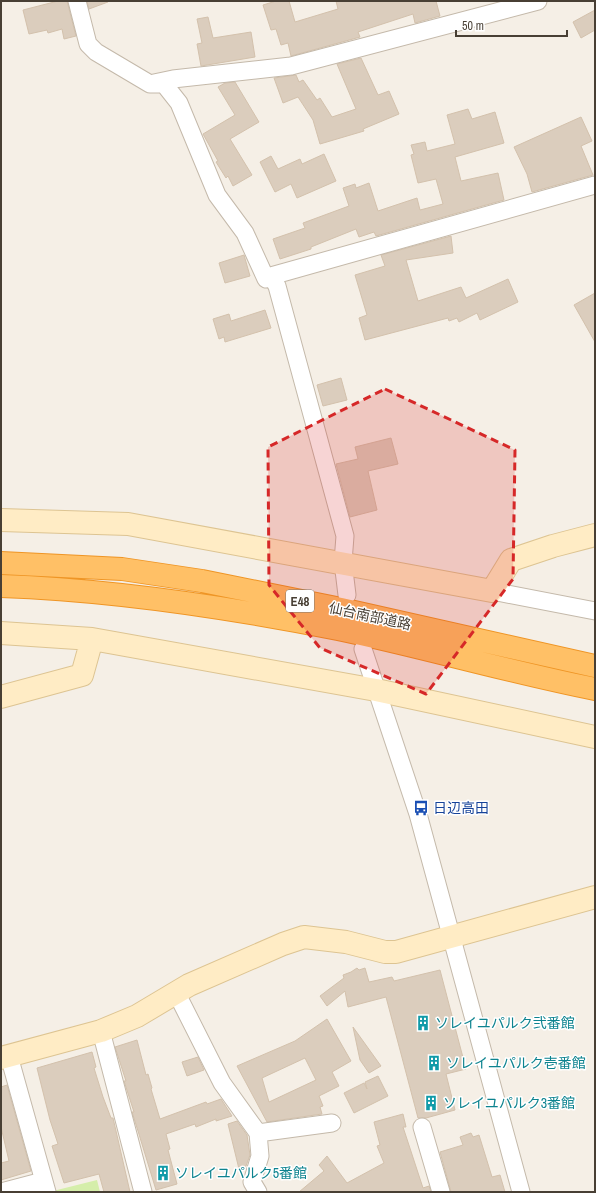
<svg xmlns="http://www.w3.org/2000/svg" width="596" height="1193" font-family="'Archivo Narrow','Noto Sans JP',sans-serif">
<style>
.green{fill:#d5eeaa}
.building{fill:#dbcdbd;stroke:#d3c1ac;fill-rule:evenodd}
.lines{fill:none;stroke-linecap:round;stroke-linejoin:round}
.street-casing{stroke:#c4b9aa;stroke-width:19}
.secondary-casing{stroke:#ddc492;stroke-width:24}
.highway-casing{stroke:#ef9525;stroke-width:24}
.street{stroke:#fff;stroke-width:17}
.secondary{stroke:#ffecc5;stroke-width:22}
.highway{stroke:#ffc066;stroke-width:22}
.marked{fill:#d62828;fill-opacity:0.2;stroke:#d62828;stroke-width:3;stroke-dasharray:8 5;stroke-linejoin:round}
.labels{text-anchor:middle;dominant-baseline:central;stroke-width:3;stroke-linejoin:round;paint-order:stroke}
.shield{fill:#fff;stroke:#7f7971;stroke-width:1}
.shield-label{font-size:13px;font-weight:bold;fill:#483f34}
.street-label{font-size:14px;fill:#483f34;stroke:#fff}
.transit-label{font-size:14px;fill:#164399;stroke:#fff;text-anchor:start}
.culture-label{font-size:14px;fill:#0d838f;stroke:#fff;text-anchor:start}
</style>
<rect width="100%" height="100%" fill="#f5efe6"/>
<path class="green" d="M 97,1180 L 100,1192 L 53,1191 Z"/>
<path class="building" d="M 58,1 L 67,1 L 76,36 L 64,39 L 62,29 L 48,33 L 47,30 L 29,34 L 23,10 Z
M 87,1 L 108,1 L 108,2 L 89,9 Z
M 276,1 L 289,1 L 295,22 L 338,9 L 336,1 L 436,1 L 440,16 L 415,23 L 413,14 L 358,32 L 360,37 L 353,39 L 291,56 L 288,43 L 281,45 L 276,29 L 271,30 L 263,5 Z
M 595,10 L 595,30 L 581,38 L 573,22 Z
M 208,17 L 213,38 L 251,32 L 255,57 L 201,66 L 197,44 L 202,43 L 197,19 Z
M 361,58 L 378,95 L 389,91 L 399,114 L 363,129 L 364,131 L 320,144 L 313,120 L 298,97 L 283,103 L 274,78 L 296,75 L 299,82 L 303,80 L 317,100 L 320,98 L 332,117 L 356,109 L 337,64 Z
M 235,82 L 259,122 L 230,139 L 252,175 L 233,186 L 228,176 L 226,178 L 216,162 L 218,161 L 203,134 L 235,115 L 218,87 L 225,83 Z
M 468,109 L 472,119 L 495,112 L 504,143 L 455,157 L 461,181 L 498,173 L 504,200 L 376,236 L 374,232 L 359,237 L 356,229 L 311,247 L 311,249 L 280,259 L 273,239 L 305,228 L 303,223 L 349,206 L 343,188 L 355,184 L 356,188 L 369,183 L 378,211 L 417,198 L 420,210 L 443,204 L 436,179 L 418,183 L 411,155 L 414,154 L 411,145 L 425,142 L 427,151 L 455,144 L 447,115 Z
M 581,117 L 592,141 L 581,146 L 593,175 L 532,192 L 527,174 L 514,147 Z
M 324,154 L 336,181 L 297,198 L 291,184 L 275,192 L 260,162 L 271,156 L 278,169 L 300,159 L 302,164 Z
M 451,236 L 453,253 L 406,260 L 418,301 L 461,287 L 466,298 L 508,279 L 518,302 L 480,320 L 477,313 L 459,322 L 457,318 L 449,321 L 448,318 L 365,340 L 359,318 L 367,315 L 355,275 L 385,266 L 381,255 Z
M 244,255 L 250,276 L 225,283 L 219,263 Z
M 595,293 L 595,342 L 574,305 Z
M 265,310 L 271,328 L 225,342 L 224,337 L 219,339 L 213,319 L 229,314 L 231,321 Z
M 341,378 L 347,400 L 323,406 L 317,385 Z
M 391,438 L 398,464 L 368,471 L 377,510 L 350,517 L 336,464 L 358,459 L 355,447 Z
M 357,968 L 359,970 L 365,968 L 369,982 L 392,977 L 394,981 L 440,970 L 466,1069 L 446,1074 L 455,1110 L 426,1118 L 418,1118 L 386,997 L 348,1007 L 345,991 L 327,1006 L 320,996 L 344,978 L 343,975 L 351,972 Z
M 327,1019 L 351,1061 L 332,1072 L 339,1086 L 319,1096 L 323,1106 L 320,1107 L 322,1114 L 267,1122 L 237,1066 L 295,1041 ZM 305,1058 L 316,1080 L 269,1102 L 262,1078 Z
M 353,1027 L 381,1066 L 369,1073 L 360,1060 Z
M 137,1040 L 146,1075 L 148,1074 L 152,1088 L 151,1089 L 160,1119 L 206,1102 L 207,1104 L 221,1099 L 232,1116 L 216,1121 L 216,1119 L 196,1127 L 195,1124 L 166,1134 L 170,1149 L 168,1150 L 177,1184 L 156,1190 L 138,1131 L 132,1112 L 134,1112 L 124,1081 L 126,1081 L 115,1047 Z
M 92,1052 L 96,1067 L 94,1068 L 103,1097 L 111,1118 L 113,1118 L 130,1192 L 104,1192 L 99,1174 L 64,1183 L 52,1146 L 58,1144 L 50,1120 L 37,1068 Z
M 198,1057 L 204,1070 L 187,1076 L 182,1062 Z
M 378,1076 L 388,1096 L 354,1113 L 344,1093 L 364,1083 L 367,1089 L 365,1082 Z
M 7,1085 L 31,1171 L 1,1180 L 1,1163 L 9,1161 L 1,1127 L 1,1087 Z
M 403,1114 L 406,1127 L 403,1127 L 423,1188 L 429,1186 L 431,1192 L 299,1192 L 324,1171 L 319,1165 L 327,1156 L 347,1183 L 384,1163 L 377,1146 L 380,1145 L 374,1122 Z
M 237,1121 L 247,1135 L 250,1155 L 246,1166 L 239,1169 L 228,1124 Z
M 471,1133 L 473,1137 L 479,1135 L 492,1177 L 500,1175 L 505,1192 L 451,1192 L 440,1152 L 463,1145 L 460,1137 Z"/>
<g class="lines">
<g class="street-casing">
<path id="street" d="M 77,1 L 88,44 L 96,52 L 150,84 L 164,84 L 179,103 L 217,195 L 245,233 L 266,279 L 271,276 L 277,286 L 345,536 L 343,562 L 347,595
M 154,83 L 173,79 L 291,66 L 538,1
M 271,276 L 595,185
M 492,591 L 595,611
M 363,649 L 418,814 L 521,1192
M 176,992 L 222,1083 L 258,1133 L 260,1156 L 252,1182 L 258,1192
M 101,1031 L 143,1192
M 9,1056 L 47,1192
M 422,1127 L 441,1192
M 258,1133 L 332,1123
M 1,1192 L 43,1181"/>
</g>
<g class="secondary-casing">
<path id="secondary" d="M 1,520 L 128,524 L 492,591 L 511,560 L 553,546 L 595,535
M 1,633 L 92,639 L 376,690 L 595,737
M 1,697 L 82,675 L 92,639
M 1,1058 L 101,1031 L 137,1016 L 189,985 L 283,944 L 304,937 L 346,942 L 385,952 L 396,952 L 595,897"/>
</g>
<g class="highway-casing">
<path id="highway" d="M 1,563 L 122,569 L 202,581 L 341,609 L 595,666
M 1,586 C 114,590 227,607 338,629 C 424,647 509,672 595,689"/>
</g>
<use href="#street" class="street"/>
<use href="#secondary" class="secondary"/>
<use href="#highway" class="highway"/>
</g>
<path class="marked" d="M 385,389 L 515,450 L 513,579 L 426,694 L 320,648 L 269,585 L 268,447 Z"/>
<defs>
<g id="bus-bare" transform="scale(1.2)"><path d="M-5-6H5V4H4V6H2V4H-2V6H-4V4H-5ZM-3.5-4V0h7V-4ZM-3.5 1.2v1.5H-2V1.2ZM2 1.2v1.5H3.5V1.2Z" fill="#1a4fb4" stroke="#fff" stroke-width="2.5" paint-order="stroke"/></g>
<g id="building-bare" transform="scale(1.2)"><path d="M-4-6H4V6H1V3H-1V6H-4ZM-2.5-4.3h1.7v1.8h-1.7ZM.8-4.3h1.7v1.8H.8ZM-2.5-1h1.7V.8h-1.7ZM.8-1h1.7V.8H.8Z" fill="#0f9aa8" stroke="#fff" stroke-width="2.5" paint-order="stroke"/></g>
</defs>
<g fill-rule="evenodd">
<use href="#bus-bare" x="421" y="808"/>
<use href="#building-bare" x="423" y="1023"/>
<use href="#building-bare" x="434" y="1063"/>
<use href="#building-bare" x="431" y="1103"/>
<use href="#building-bare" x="163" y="1173"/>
</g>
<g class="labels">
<rect class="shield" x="286" y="590" width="28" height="22" rx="3"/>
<g class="shield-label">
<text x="300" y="601">E48</text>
</g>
<g class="street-label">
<text transform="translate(370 616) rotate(12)">仙台南部道路</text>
</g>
<g class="transit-label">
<text x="433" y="808">日辺高田</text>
</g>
<g class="culture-label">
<text x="435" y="1023">ソレイユパルク弐番館</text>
<text x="446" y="1063">ソレイユパルク壱番館</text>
<text x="443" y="1103">ソレイユパルク3番館</text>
<text x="175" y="1173">ソレイユパルク5番館</text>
</g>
</g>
<rect width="596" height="1193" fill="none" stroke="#483f34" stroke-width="4"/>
<path d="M456 30v6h111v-6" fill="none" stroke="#483f34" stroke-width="2"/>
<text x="462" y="30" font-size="12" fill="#483f34" stroke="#ffffff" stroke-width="3" paint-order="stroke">50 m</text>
</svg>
